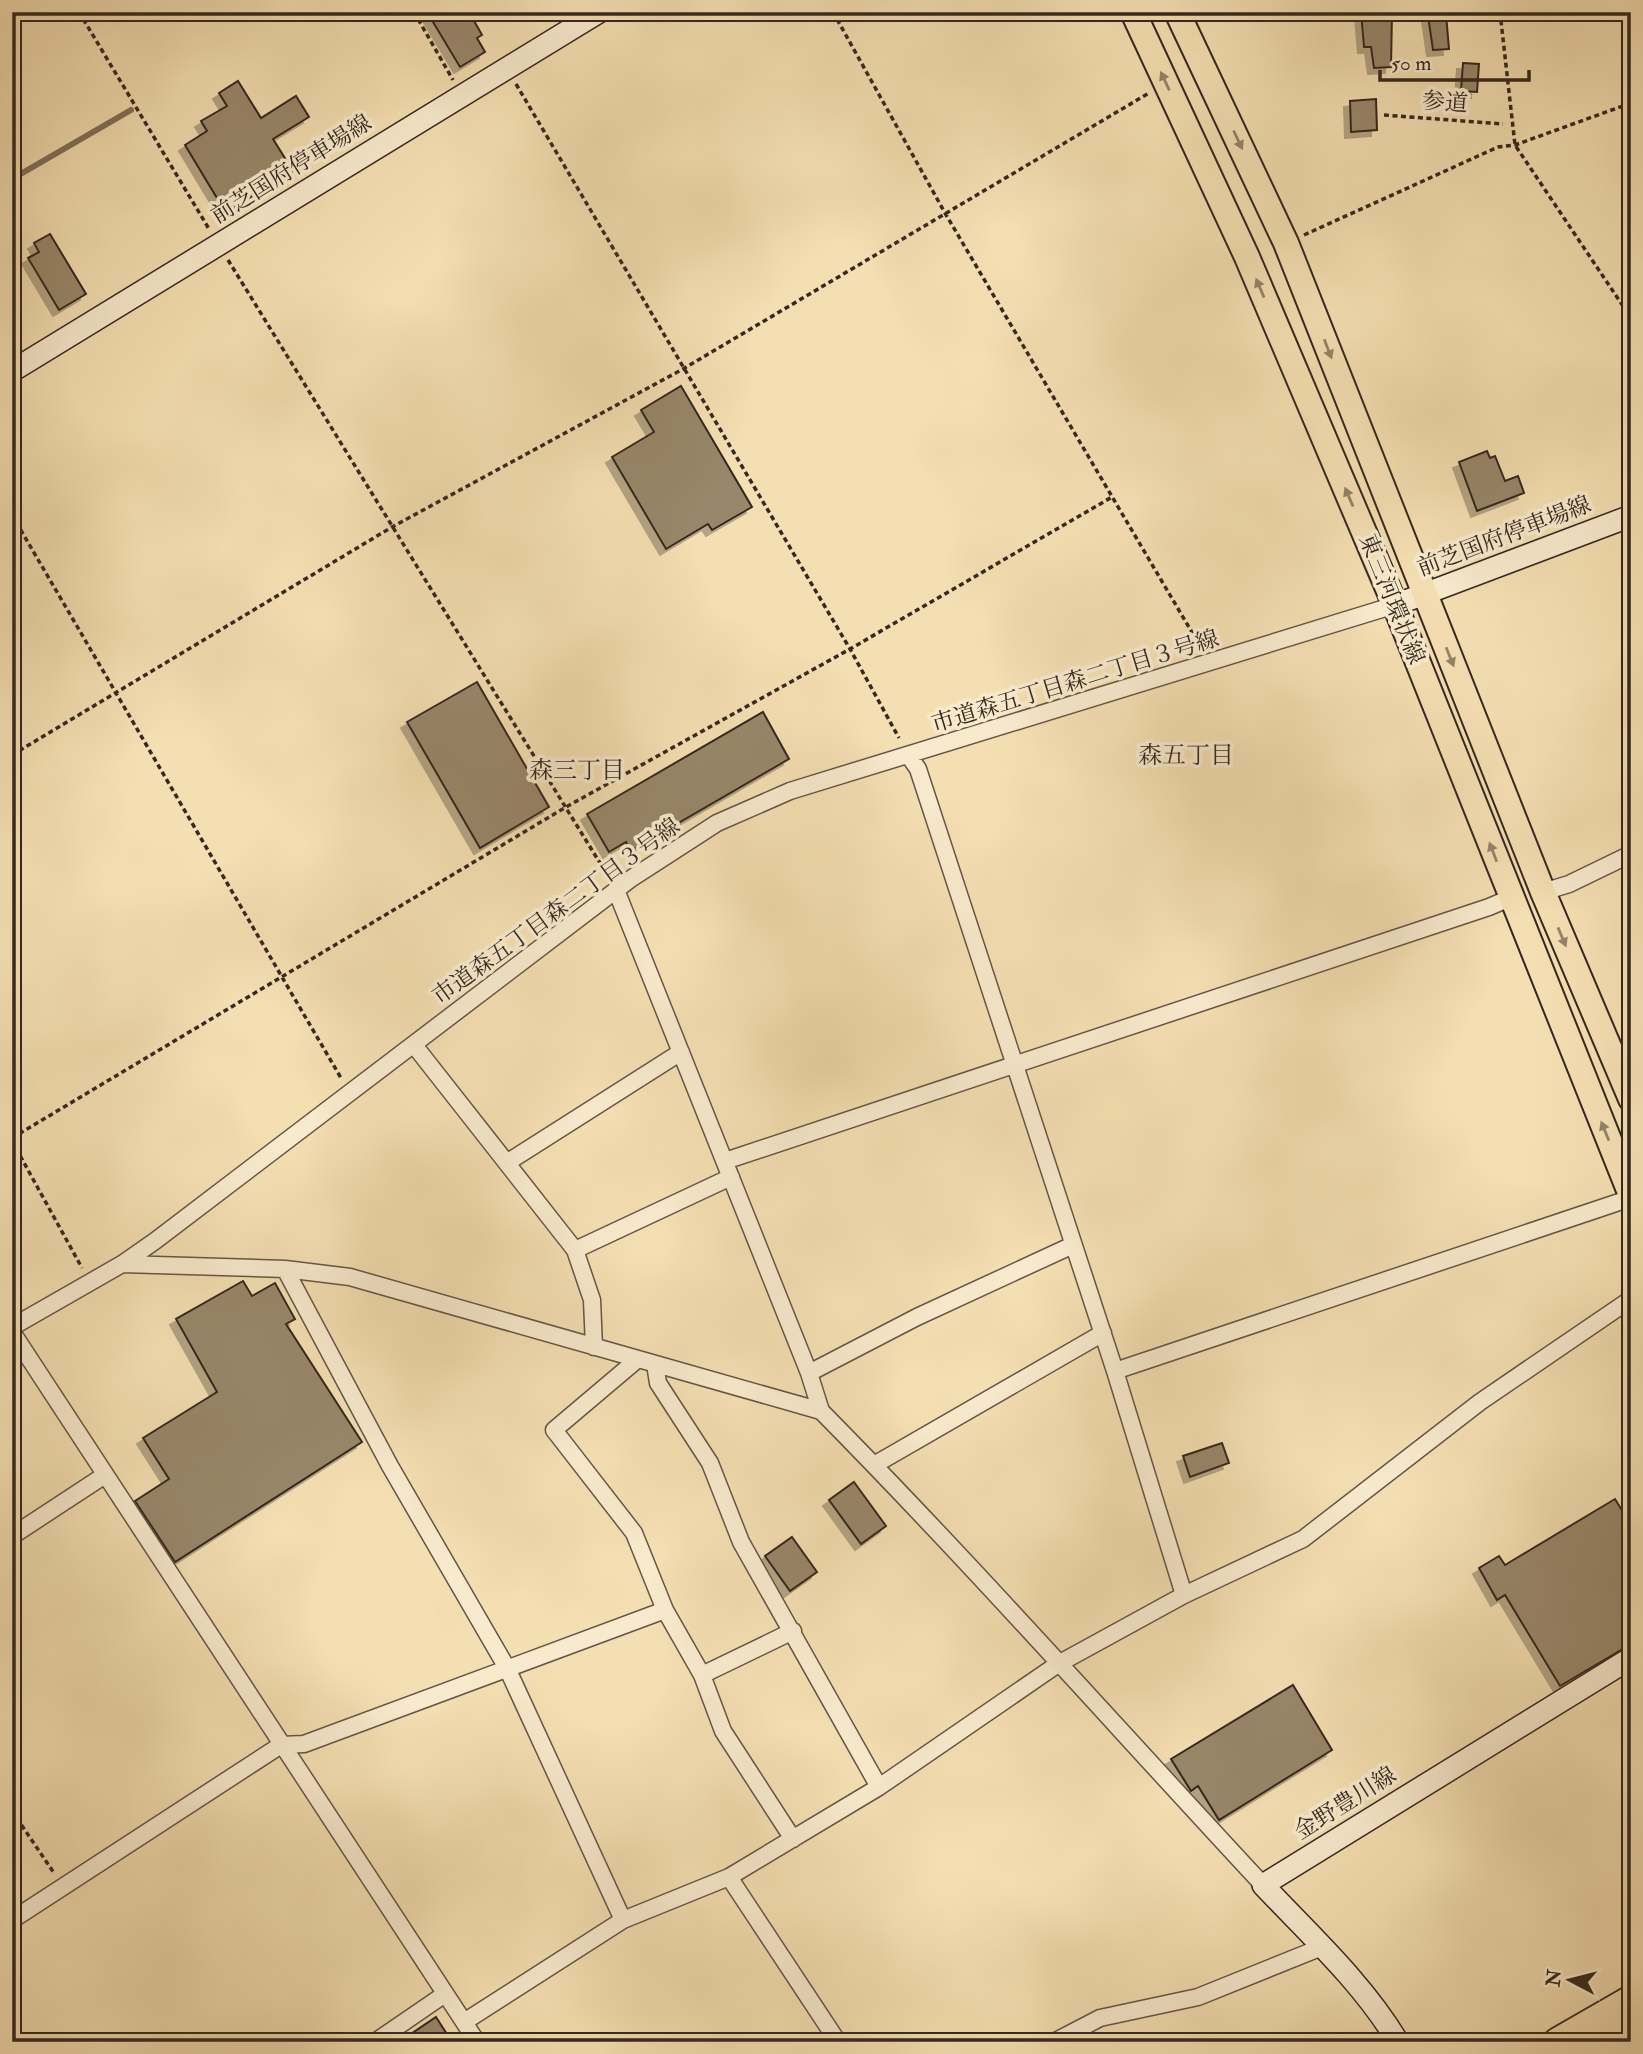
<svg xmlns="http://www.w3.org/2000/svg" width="1643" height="2054" font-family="'IM FELL Double Pica','Noto Serif JP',serif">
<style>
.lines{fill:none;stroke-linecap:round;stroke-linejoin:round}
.stream{stroke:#807159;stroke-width:6}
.building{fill:#98876b;stroke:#34281f;stroke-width:2;filter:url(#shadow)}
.street-casing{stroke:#645644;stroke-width:19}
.secondary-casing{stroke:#34281f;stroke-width:24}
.primary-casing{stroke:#34281f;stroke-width:28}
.highway-casing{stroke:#34281f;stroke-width:32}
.path{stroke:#34281f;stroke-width:3.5;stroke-dasharray:5 3.5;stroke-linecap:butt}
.street{stroke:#f8eacd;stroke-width:16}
.secondary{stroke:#f8eacd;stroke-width:21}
.primary{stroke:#f4dfb2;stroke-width:24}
.highway{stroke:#f4dfb2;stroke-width:28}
.oneway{fill:#948468}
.labels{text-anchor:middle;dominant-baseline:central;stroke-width:7;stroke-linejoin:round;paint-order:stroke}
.street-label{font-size:23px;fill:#34281f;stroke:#f8eacd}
.neighbourhood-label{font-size:24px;fill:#34281f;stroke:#f8eacd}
</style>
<defs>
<filter id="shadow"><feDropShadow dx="-6" dy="6" stdDeviation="0" flood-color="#0004"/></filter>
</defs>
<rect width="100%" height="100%" fill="#f4dfb2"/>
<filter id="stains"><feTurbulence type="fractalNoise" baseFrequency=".00286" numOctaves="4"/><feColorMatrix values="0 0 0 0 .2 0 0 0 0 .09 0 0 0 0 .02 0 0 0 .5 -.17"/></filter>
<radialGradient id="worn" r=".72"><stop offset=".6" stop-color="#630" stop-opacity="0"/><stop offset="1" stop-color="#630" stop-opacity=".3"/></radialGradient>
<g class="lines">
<path class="stream" d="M 12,179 L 131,110"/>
</g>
<path class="building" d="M 427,12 L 469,12 L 482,35 L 477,38 L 485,52 L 460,67 Z
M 1361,12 L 1392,12 L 1391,67 L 1374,68 L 1371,47 L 1364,47 Z
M 1446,14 L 1449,49 L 1433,50 L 1428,16 Z
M 1463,63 L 1479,64 L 1477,92 L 1461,91 Z
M 238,81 L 261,118 L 296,96 L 309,117 L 273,139 L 293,171 L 226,213 L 185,145 L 207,131 L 201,121 L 227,106 L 219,93 Z
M 1376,99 L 1377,130 L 1351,132 L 1350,101 Z
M 50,234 L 86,294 L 59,310 L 28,258 L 39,252 L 34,243 Z
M 681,386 L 752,507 L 712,530 L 708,524 L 666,549 L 612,457 L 654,432 L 641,410 Z
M 1487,451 L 1490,458 L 1495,456 L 1505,481 L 1518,476 L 1524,493 L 1477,511 L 1459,462 Z
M 477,682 L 549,807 L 480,848 L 407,722 Z
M 763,712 L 789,759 L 630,851 L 626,842 L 609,852 L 587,814 Z
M 243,1281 L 252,1296 L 275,1283 L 295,1319 L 286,1324 L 362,1442 L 175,1562 L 135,1501 L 169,1479 L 143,1438 L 217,1392 L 176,1319 Z
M 1222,1443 L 1229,1463 L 1190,1477 L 1183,1456 Z
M 854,1482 L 886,1526 L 861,1544 L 829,1500 Z
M 1615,1499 L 1631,1525 L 1631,1644 L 1560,1686 L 1505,1595 L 1497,1600 L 1479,1568 L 1499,1556 L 1505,1565 Z
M 792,1537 L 817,1572 L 790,1591 L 765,1556 Z
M 1293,1685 L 1332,1750 L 1219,1820 L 1198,1786 L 1191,1791 L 1171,1759 Z
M 436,2017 L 452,2042 L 399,2042 Z"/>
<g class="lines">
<g class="street-casing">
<path id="street" d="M 909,756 L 918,769 L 1115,1371 L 1184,1595
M 616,890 L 809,1373 L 821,1411 C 973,1565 1116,1727 1263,1885
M 1543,892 L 1569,884 L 1631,854
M 414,1045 L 575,1250 L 592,1300 L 594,1347
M 725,1161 L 1489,907 L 1510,898
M 508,1162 L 681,1052
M 575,1250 L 731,1177
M 122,1264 L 285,1269 L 350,1277 L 821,1411
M 285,1269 L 390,1466 L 507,1668 L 623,1920
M 12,1327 L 122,1264 L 155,1241 L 632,878 L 717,823 L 790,791 L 1395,605
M 12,1332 L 477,2042
M 638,1359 L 554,1430 L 634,1533 L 665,1610 L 702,1675 L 723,1731 L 793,1839
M 655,1364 L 658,1383 L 710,1463 L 741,1542 L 879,1787
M 1115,1371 L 1631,1198
M 809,1373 L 917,1317 L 1073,1245
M 874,1465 L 1103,1333
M 12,1536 L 105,1475
M 702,1675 L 793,1631
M 729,1877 L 838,2042
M 12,1920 L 281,1745 L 304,1744 L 665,1610
M 464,2022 L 623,1920 L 729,1877 L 879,1787 L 1058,1664 L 1184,1595 L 1303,1539 L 1480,1402 L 1631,1299
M 375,2042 L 445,1994
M 1054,2042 L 1100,2018 L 1198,1997 L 1322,1947"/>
</g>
<g class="secondary-casing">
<path id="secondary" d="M 12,371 L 599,12
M 1395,605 L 1631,516
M 1398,2042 C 1363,1983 1309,1934 1263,1885 L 1631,1658"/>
</g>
<g class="primary-casing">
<path id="primary" d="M 1133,12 L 1247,257 L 1395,605 L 1631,1195
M 1177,12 L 1286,243 L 1543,892 L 1631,1099"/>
</g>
<g class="highway-casing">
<path id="highway" d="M 1558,2042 L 1631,2000
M 1604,2042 L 1631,2024"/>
</g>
<path class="path" d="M 79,12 L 209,229
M 414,12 L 453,80
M 833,12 L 945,213 L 1200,646
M 1500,12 L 1515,145 L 1631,318
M 516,84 L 850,649 L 899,738
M 1384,115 L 1503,124
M 1304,235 L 1498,147 L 1515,145 L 1631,103
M 228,260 L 608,876
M 12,515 L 341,1078
M 12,755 L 392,527 L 683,369 L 1149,93
M 12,1138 L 566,807 L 850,649 L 1112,497
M 12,1141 L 82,1268
M 12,1811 L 54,1873"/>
<use href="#street" class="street"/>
<use href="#secondary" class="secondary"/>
<use href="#primary" class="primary"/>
<use href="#highway" class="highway"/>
</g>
<defs><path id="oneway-solid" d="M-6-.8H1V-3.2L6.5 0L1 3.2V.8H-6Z" transform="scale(1.75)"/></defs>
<g class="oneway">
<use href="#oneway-solid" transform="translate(1165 81) rotate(-115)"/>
<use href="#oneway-solid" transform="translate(1238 140) rotate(65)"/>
<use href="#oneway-solid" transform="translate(1260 288) rotate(-113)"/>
<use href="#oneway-solid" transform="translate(1328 349) rotate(69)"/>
<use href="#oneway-solid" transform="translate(1349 497) rotate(-113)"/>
<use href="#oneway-solid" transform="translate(1450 657) rotate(68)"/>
<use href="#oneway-solid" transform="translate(1493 852) rotate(-111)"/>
<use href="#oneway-solid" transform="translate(1562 937) rotate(67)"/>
<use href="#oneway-solid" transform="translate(1605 1131) rotate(-112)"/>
</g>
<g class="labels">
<g class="street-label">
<text transform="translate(1445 102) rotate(4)">参道</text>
<text transform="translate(291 169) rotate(-32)">前芝国府停車場線</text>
<text transform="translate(1504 536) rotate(-21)">前芝国府停車場線</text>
<text transform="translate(1392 599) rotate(68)">東三河環状線</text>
<text transform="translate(1075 681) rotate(-17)">市道森五丁目森二丁目３号線</text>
<text transform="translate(556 911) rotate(-36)">市道森五丁目森二丁目３号線</text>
<text transform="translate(1345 1803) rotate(-32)">金野豊川線</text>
</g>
<g class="neighbourhood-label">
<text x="1186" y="755">森五丁目</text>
<text x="577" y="770">森三丁目</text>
</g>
</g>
<rect width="1643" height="2054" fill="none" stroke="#f4dfb2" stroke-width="42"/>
<rect x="14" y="14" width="1615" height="2026" fill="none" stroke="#34281f" stroke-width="3.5"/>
<rect x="21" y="21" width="1601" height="2012" fill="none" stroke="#34281f" stroke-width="2"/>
<g transform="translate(1570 1980) rotate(277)" stroke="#f8eacd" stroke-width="5" paint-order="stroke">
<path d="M0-5L12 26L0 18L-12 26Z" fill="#34281f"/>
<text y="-10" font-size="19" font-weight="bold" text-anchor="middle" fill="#34281f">N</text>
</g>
<path d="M1380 70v10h149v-10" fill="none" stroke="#34281f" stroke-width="3.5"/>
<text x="1391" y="70" font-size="21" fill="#34281f" stroke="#f8eacd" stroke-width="5" paint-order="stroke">50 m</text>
<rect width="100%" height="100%" filter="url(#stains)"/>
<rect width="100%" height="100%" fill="url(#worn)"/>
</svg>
